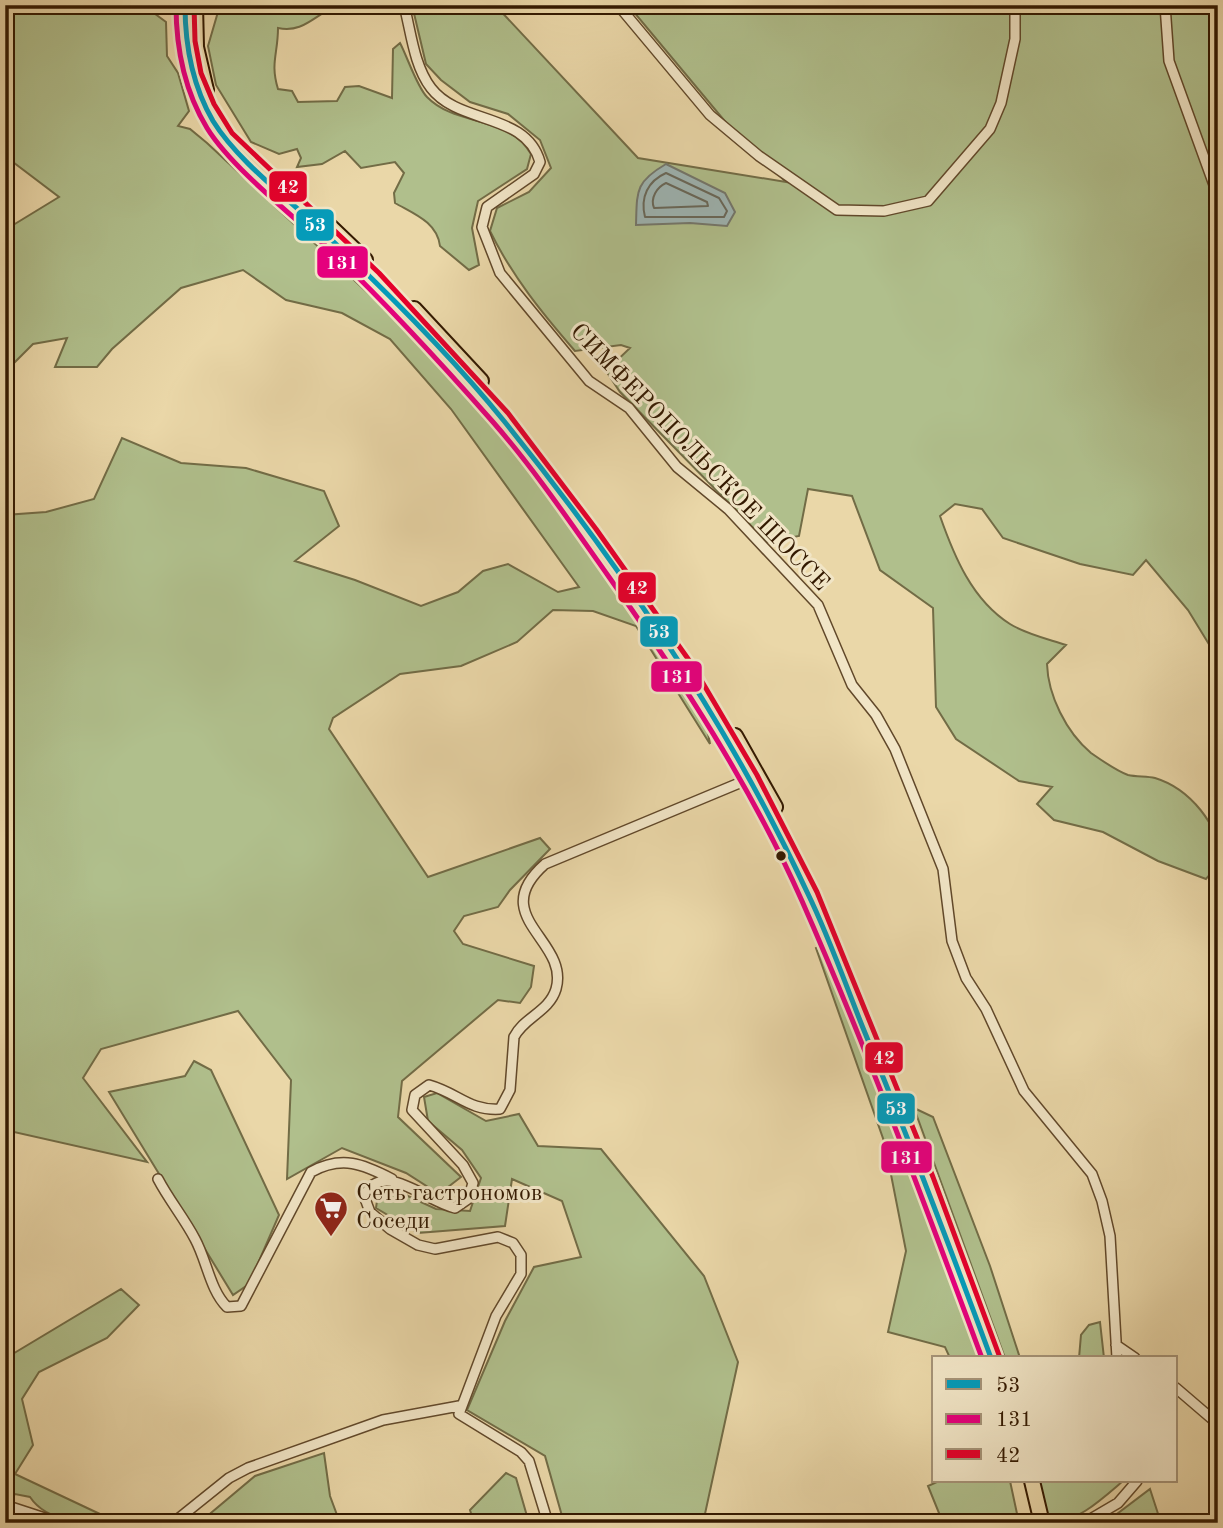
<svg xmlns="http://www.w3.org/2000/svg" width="1223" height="1528" font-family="'Old Standard TT',serif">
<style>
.green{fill:#b0bf8c;stroke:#726c46;stroke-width:2}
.water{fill:#9eb6b5;stroke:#73776d;stroke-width:2}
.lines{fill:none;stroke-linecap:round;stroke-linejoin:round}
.shore{stroke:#68685a;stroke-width:2}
.minor-casing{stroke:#61482a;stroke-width:12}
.trunk-casing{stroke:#331900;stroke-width:18}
.minor{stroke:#f1e5c6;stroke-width:9}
.trunk{stroke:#ead7a8;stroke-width:14}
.bus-1-casing{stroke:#f1e5c6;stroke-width:10}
.bus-2-casing{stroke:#f1e5c6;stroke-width:10}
.bus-3-casing{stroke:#f1e5c6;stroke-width:10}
.bus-1{stroke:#059bb9;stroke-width:5}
.bus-2{stroke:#e5007d;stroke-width:5}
.bus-3{stroke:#e4002b;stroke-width:5}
.bus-dot{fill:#331900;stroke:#f1e5c6;stroke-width:2.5}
.labels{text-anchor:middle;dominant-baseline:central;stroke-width:6;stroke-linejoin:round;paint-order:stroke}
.street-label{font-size:24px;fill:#331900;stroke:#f1e5c6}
.poi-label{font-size:24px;fill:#331900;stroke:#f1e5c6;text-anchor:start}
.line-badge{stroke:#f1e5c6;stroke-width:2.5}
.badge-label{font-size:19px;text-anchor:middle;font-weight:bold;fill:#fff}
</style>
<rect width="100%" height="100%" fill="#ead7a8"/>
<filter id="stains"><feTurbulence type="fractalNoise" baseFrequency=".00286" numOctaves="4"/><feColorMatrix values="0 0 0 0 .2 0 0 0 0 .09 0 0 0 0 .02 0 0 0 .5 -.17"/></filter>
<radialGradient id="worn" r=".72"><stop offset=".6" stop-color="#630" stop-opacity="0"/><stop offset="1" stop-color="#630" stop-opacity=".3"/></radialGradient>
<path class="green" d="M 5,5 L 143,5 L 166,22 L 167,56 L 178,73 L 189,111 L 178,126 L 190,129 L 207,143 L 383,307 L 501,428 L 640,620 L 707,727 L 710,744 L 636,626 L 593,611 L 553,610 L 517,642 L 461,666 L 400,674 L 333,718 L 329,729 L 428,877 L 540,838 L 550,849 L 510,890 L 498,907 L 464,916 L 454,931 L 463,944 L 534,966 L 531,987 L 520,1003 L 498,1000 L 402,1081 L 398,1117 L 461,1177 L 439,1194 L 406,1173 L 342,1148 L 287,1179 L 291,1080 L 238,1011 L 101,1049 L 83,1078 L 147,1162 L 5,1130 L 5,515 L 46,512 L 94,499 L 122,438 L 181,463 L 246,468 L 324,491 L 339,526 L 295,561 L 355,580 L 421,606 L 458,592 L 483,571 L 508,564 L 558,592 L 579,587 L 451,409 L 390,339 L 342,313 L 286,300 L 243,270 L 181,288 L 112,349 L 97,367 L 55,367 L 67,338 L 33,344 L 5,372 L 5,230 L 59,197 L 5,156 Z
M 220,5 L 340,5 C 316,12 305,34 278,28 C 278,54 270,63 278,89 L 292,91 L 298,102 L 337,101 L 345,87 L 359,86 L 392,98 L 393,49 L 400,43 C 407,56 417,87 427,97 C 456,127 509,115 531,154 L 527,169 L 478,201 L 472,228 L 479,265 L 469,270 L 440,246 C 437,222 414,214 395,203 L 394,193 L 404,173 L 395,162 L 361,168 L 345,151 L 322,164 L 297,167 L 301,158 L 297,149 L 279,154 L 251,142 L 216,85 L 208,46 Z
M 412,5 L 495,5 L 638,158 L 786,182 L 733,131 L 628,5 L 1218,5 L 1218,659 L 1188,610 L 1146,560 L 1133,575 L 1080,564 L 1003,538 L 982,509 L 955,504 L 940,516 C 954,556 972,600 1010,624 C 1026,634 1048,639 1066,645 L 1047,664 C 1048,695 1066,732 1091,753 C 1101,760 1117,771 1128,775 C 1137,777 1147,776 1155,778 C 1188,788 1223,826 1218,862 C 1217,868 1210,874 1206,879 L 1158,861 L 1103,832 L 1054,820 L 1037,804 L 1052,787 L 1019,781 L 956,739 L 936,707 L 933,608 L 880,570 L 852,496 L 808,489 L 799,536 L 767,542 L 620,392 L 606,371 L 630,348 L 621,345 L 575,351 C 542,313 512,276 490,231 L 497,208 L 529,192 L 551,168 L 540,140 L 508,114 L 470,102 L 441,80 L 426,64 Z
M 823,945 L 900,1133 L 980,1358 L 950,1358 L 945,1347 L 888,1332 L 906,1251 L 885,1144 L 816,948 Z
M 194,1061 L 211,1070 L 279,1215 L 249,1284 L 233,1295 L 109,1092 L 185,1076 Z
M 437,1093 L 486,1121 L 519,1114 L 538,1146 L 601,1149 L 704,1276 L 738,1362 L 703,1523 L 564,1523 L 545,1456 L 467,1410 L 505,1321 L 534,1267 L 581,1257 L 562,1201 L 512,1179 L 505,1226 L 418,1233 L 376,1208 L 378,1193 L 395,1190 L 436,1209 L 470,1211 L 481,1178 L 462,1150 L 428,1121 L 424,1097 Z
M 914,1108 L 933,1117 L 990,1266 L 1020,1358 L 1005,1358 Z
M 121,1289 L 139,1305 L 107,1338 L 39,1372 L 22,1399 L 33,1445 L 15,1474 L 119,1523 C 88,1523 48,1524 30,1497 L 15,1494 L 9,1503 L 5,1501 L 6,1358 Z
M 1100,1322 L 1104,1358 L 1079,1358 L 1081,1335 L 1089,1325 Z
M 324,1453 L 330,1496 L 340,1523 L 199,1523 L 255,1476 Z
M 506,1473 L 516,1478 L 529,1523 L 474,1523 L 470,1510 Z
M 939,1481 L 1010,1481 L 1019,1523 L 943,1523 L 928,1486 Z
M 1038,1481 L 1123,1481 C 1103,1498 1077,1523 1050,1523 Z
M 1150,1489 L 1161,1523 L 1105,1523 Z"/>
<path class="water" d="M 666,164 L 725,193 L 735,212 L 727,226 L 690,223 L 636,225 C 637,191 635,182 666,164 Z"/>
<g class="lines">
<path class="shore" d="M 666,173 L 719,198 L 727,211 L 724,217 L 645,217 C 640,197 648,181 666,173 Z
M 666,183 L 707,202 L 708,206 L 654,208 C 650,198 657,187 666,183 Z"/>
<g class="minor-casing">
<path id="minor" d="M 404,5 C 411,32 414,66 431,88 C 459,125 526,112 540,162 L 534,174 L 487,207 L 482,227 L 500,273 L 589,381 L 629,408 L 677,467 L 728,509 L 818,605 L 852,685 L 876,715 L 895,749 L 943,869 L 952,941 L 966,978 L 986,1009 L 1024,1091 L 1092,1174 L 1102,1201 L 1110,1236 L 1117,1358
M 618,5 L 710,115 L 759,156 L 837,210 L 884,211 L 928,201 L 990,129 L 1001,103 L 1015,39 L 1015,5
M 1165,5 L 1169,61 L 1218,196
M 158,1179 C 169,1200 184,1218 195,1239 C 207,1261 210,1290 227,1307 L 241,1306 L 311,1172 C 342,1155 363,1164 392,1179
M 1116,1345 L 1135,1358
M 1176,1388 L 1218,1424
M 5,1505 L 60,1523
M 173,1523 L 229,1478 L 248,1468 L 383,1420 L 459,1406
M 548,1523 L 529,1461 L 521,1452 L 459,1414 L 496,1316 L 521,1274 L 521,1255 L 513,1243 L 498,1237 L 435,1249 L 418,1245 L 390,1229 L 370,1212 L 364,1196 C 383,1159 425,1201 455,1208 L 468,1199 L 473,1183 L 463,1165 L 412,1110 L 415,1095 L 429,1085 C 458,1093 469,1111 500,1109 L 510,1090 L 514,1037 C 524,1017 549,1012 556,989 C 570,940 485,917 545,864 L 749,779
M 1084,1523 L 1118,1503 L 1137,1481"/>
</g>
<g class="trunk-casing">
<path id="trunk" d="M 185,5 C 183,56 195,98 225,139 L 373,279 L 502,419 L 589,534 L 683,667 L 749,779 L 809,895 L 925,1180 L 991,1358
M 195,5 L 196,47 L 206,90
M 319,216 L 365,260
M 414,309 L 481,381
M 735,736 L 775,807
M 1032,1481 L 1042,1523"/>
</g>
<use href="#minor" class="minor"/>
<use href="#trunk" class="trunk"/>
<g class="bus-1-casing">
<path id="bus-1" d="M 185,5 C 185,46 192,85 213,121 C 237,160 286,197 320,229 C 384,289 449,353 504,421 C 621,566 729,724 808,894 C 829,937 845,983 863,1028 C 908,1137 950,1247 991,1358"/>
</g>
<g class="bus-2-casing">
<path id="bus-2" d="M 176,5 C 176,49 184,90 207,128 C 231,167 292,215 327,247 C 385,302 440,362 493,422 C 535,470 572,525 609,577 C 681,679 751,786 802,901 C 868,1051 925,1205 982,1358"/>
</g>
<g class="bus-3-casing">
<path id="bus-3" d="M 194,5 L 195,41 L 201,73 L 214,104 L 232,133 L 379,273 L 508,413 L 596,529 L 691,663 L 757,775 L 817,892 L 933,1177 L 999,1355"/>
</g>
<use href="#bus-1" class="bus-1"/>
<use href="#bus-2" class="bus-2"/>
<use href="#bus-3" class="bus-3"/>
</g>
<defs>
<g id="supermarket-pin" transform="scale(1.75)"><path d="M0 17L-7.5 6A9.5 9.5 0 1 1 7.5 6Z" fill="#8f2418" stroke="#f1e5c6"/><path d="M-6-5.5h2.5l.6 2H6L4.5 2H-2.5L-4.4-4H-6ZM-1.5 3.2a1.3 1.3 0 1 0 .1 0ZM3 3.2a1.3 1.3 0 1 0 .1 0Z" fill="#fff"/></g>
</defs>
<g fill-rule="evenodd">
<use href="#supermarket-pin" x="331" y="1208"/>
</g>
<circle class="bus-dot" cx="781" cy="856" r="6"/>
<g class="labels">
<g class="street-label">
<text transform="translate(699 458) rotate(46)">СИМФЕРОПОЛЬСКОЕ ШОССЕ</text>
</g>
<g class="poi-label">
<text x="356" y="1194">Сеть гастрономов<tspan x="356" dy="28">Соседи</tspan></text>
</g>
</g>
<g class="line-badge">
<rect x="268" y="170" width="40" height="33" rx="7" fill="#e4002b"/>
<rect x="295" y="208" width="40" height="34" rx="7" fill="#059bb9"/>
<rect x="316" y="245" width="53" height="34" rx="7" fill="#e5007d"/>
<rect x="617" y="571" width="40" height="33" rx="7" fill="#e4002b"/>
<rect x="639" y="615" width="40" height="33" rx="7" fill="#059bb9"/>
<rect x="650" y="660" width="53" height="33" rx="7" fill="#e5007d"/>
<rect x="864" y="1041" width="40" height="33" rx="7" fill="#e4002b"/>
<rect x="876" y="1092" width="40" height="33" rx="7" fill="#059bb9"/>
<rect x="880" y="1140" width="53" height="34" rx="7" fill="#e5007d"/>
</g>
<g class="badge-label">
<text x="288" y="193">42</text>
<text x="315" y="231">53</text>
<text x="342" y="269">131</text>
<text x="637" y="594">42</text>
<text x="659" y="638">53</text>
<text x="677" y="683">131</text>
<text x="884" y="1064">42</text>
<text x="896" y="1115">53</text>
<text x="906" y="1164">131</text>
</g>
<rect width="1223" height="1528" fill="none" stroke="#ead7a8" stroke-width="28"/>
<rect x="7" y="7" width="1209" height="1514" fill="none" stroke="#331900" stroke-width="3.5"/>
<rect x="14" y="14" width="1195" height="1500" fill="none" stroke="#331900" stroke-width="2"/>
<rect x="932" y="1356" width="245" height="126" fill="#f1e5c6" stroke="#a59377" stroke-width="2"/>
<rect x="946" y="1379" width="35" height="10" fill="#059bb9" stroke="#a59377" stroke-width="2"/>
<text x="996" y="1392" font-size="21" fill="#331900">53</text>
<rect x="946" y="1414" width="35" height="10" fill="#e5007d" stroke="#a59377" stroke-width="2"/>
<text x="996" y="1426" font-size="21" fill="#331900">131</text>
<rect x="946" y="1449" width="35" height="10" fill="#e4002b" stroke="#a59377" stroke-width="2"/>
<text x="996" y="1462" font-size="21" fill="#331900">42</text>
<rect width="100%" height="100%" filter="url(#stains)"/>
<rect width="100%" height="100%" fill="url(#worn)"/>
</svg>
